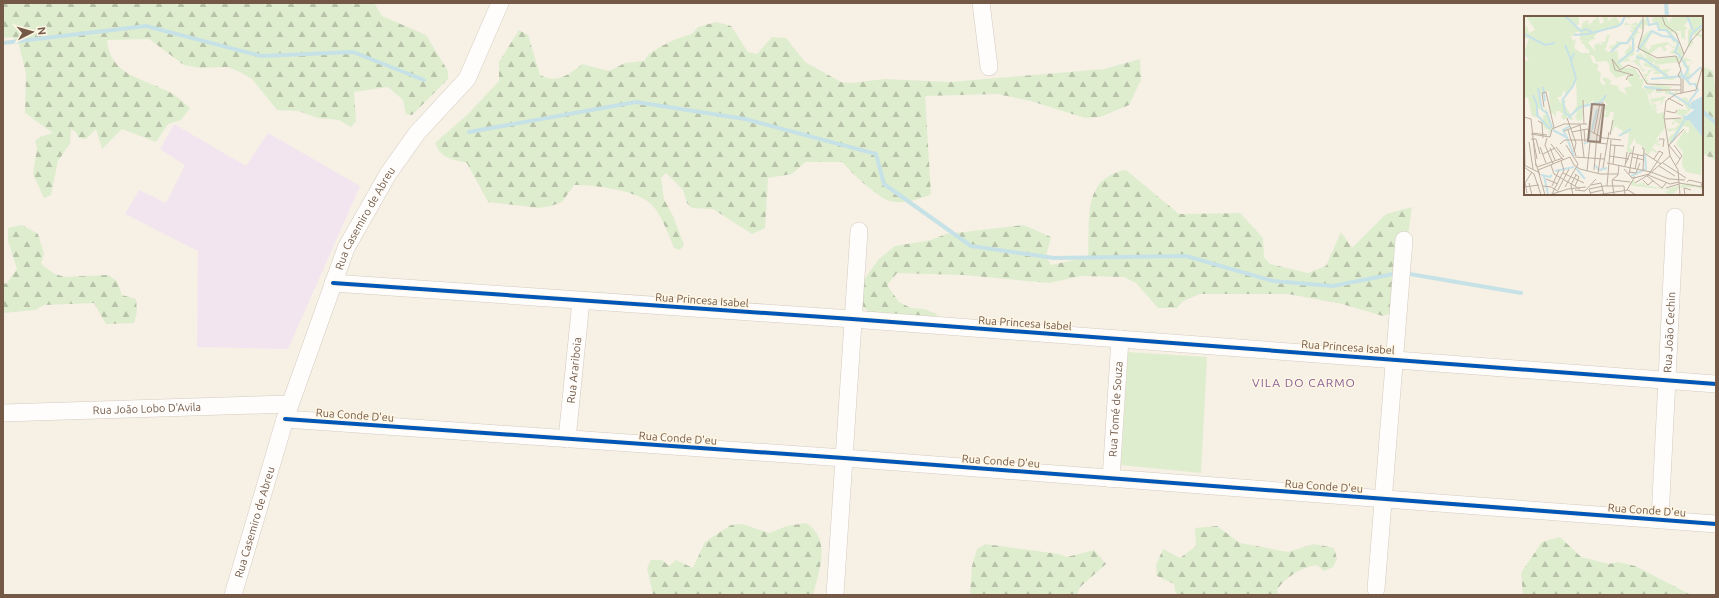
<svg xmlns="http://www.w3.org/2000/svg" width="1719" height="598" font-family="Ubuntu,sans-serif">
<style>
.education{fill:#f3e5f0}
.green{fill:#dfedcf}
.forest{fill:url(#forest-firs)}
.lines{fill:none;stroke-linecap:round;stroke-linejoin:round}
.stream{stroke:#c7e2e6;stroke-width:4}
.minor-casing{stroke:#d5cbc1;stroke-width:18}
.minor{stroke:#fefdfb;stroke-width:17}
.cycleway-casing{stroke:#fff6e5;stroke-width:6}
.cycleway{stroke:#0057b8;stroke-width:4}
.labels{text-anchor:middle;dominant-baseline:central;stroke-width:3;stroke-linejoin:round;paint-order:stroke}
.street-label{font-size:11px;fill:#735946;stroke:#fff6e5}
.neighbourhood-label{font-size:12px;letter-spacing:1px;fill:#886197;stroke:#fff6e5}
.inset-river{fill:none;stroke:#c7e2e6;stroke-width:2}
.inset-road{fill:none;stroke:#beafa0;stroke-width:1}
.view{fill:#9a8676;fill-opacity:0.15;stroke:#9a8676;stroke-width:2}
.inset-edge{fill:none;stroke:#735946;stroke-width:2}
</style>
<defs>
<pattern id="forest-firs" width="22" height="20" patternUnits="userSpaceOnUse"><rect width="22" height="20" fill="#dfedcf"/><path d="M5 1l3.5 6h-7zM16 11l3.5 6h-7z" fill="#b9c3aa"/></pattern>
</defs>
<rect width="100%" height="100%" fill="#f6f0e5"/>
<path class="education" d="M 174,124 L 246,166 L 268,133 L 360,186 L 288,349 L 197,347 L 198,251 L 125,214 L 139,190 L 166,203 L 185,165 L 160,149 Z"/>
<path class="green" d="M 1128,352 L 1207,357 L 1201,473 L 1121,465 Z"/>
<path class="forest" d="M 3,3 L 374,3 L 382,16 L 426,35 L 448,71 L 448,79 L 412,115 L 406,114 L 403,100 L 388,87 L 354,92 L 356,121 L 351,127 L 339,120 L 318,118 L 298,111 L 277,110 L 252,79 L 240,72 L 228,67 L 200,68 L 184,65 L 149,39 L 107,40 C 110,77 147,79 173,94 C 179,98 185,104 190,108 L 181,120 L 168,124 L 156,142 L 122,129 L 102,149 L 96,129 L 86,139 L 79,138 L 76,132 L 71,129 L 70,143 L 58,161 L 51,195 L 44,198 L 33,174 L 37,148 L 35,141 L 40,137 L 53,133 L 25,113 L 26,74 L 18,41 L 12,37 L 3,38 Z
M 716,22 L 731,26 L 748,52 L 757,54 L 772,37 L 786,38 L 805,62 L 841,82 L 851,83 L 885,79 L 950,82 L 1104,69 L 1140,59 L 1141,80 L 1129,105 L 1100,117 L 1085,118 L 1031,101 L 997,94 L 925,96 L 931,194 C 920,199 907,203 894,202 C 880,201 852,173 842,162 L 805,162 L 792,174 L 768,178 L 765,228 L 752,234 L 713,209 L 692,208 L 687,203 L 683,190 L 666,173 L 661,178 L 664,199 L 673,216 L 684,245 L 680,250 L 674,248 C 668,234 662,215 651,204 C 637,190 594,185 574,185 L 562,202 L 551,206 L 539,208 L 488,202 L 467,163 C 452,159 441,159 435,143 L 467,115 L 499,81 L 499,62 L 519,30 L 528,35 L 540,75 C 557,84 569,75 582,64 L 609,71 L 625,63 L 644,61 L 649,54 L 660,47 L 676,39 L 692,34 L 698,27 Z
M 1704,67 L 1713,71 L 1716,93 L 1716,161 L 1702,153 L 1702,68 Z
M 1126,170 L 1179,214 L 1240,213 L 1263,238 L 1264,257 L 1270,264 L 1308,273 L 1326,266 L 1341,232 L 1352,248 L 1386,214 L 1412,207 L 1400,291 L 1389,314 L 1383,316 L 1342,304 L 1288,294 L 1200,294 L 1183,301 L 1177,308 L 1158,308 L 1136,283 L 1124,277 L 1081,276 L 1049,283 L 963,275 L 897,273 L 887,285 L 899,302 L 911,308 L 924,309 L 937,314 L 936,318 L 872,315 L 862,306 L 859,287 L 878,260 L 895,246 L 931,240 L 946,234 L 1024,225 L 1051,237 L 1046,256 L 1051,265 L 1088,257 C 1091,223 1080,178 1126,170 Z
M 22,225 L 38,234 L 44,254 L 41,264 L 53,273 L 64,277 L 108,275 L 117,281 L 122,295 L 136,299 L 137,312 L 134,323 L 106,324 L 94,303 L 44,305 L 35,310 L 3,313 L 3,284 L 7,283 L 17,269 L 8,241 L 8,228 Z
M 806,523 C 832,539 819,571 813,595 L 653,595 L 647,568 L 651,560 L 662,560 L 669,566 L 676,560 L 693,568 L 705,542 L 731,525 L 742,524 L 769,533 L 787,526 Z
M 1217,526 L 1240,543 L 1288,552 L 1314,544 L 1334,548 L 1337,559 L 1333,567 L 1324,571 L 1317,565 C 1302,567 1285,577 1277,590 L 1279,595 L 1176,595 L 1174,584 L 1157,576 L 1156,565 L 1163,549 L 1180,558 L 1196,546 L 1195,528 Z
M 1560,537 L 1581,557 L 1609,564 L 1618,562 L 1635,566 L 1691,595 L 1523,595 L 1521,573 L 1542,542 Z
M 985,544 L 1059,554 L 1067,557 L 1094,550 L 1106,564 L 1080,587 L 1077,595 L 970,595 L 972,566 L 977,549 Z"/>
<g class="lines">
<path class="stream" d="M 1666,3 L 1667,17
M 3,43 L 146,26 L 261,56 L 353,52 L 424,80
M 1702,111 L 1716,123
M 469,132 L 636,102 L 745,119 L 876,154 L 884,184 L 971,246 L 1054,258 L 1186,256 L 1273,281 L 1333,286 L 1398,273
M 1404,273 L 1521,293"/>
<g class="minor-casing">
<g id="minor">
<path d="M 981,3 L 989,67"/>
<path d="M 333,283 L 852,319 L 1716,384"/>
<path id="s1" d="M 3,413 L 290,404"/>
<path d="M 285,419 L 844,458 L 1716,524"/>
<path id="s2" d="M 567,439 L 581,301"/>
<path id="s3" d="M 1111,479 L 1120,339"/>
<path id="s4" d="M 1660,519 L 1675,217"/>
<path d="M 1376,589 L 1404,240"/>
<path id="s5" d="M 233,595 L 285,419 L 346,248 L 388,174 L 417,133 L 467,79 L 500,3"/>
<path d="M 835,595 L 859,231"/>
</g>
</g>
<use href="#minor" class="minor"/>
<g class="cycleway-casing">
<path id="cycleway" d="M 333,283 L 852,319 L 1716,384
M 285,419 L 844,458 L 1716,524"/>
</g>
<use href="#cycleway" class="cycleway"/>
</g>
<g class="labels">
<g class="street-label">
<text stroke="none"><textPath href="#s5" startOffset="400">Rua Casemiro de Abreu</textPath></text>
<text transform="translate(702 300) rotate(4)">Rua Princesa Isabel</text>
<text transform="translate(1025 323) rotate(4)">Rua Princesa Isabel</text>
<text stroke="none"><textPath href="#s4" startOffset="187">Rua João Cechin</textPath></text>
<text transform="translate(1348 347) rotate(4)">Rua Princesa Isabel</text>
<text stroke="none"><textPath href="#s2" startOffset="69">Rua Arariboia</textPath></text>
<text stroke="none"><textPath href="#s1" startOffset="144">Rua João Lobo D'Avila</textPath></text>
<text stroke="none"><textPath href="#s3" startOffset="70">Rua Tomé de Souza</textPath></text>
<text transform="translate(355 415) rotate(4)">Rua Conde D'eu</text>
<text transform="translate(678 438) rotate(4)">Rua Conde D'eu</text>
<text transform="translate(1001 461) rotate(4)">Rua Conde D'eu</text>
<text transform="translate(1324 486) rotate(4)">Rua Conde D'eu</text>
<text transform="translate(1647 510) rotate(4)">Rua Conde D'eu</text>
<text stroke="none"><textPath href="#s5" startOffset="76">Rua Casemiro de Abreu</textPath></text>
</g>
<g class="neighbourhood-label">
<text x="1304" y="382">VILA DO CARMO</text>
</g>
</g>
<g transform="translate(1524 16)">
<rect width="179" height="179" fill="#f6f0e5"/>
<path d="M 155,29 L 160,38 L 156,39 L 158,43 L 155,46 L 131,49 L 130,44 L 155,40 L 151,35 Z" fill="#dfedcf"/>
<path d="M 2,0 L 55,0 L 55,9 L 50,9 L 56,15 L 59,6 L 64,4 L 65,9 L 71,3 L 73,4 L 71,0 L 74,0 L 76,8 L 80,6 L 78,0 L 85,0 L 83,6 L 91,0 L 97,8 L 101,0 L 106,0 L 106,3 L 101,1 L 98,8 L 94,11 L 76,15 L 70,20 L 71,24 L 68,23 L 64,27 L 72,36 L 70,31 L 72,27 L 74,29 L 74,25 L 76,29 L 79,28 L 76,26 L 81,26 L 83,19 L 86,19 L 81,34 L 84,36 L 89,34 L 85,31 L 92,28 L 92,25 L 103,27 L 105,21 L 109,17 L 105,14 L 110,14 L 106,11 L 114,10 L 100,9 L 102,6 L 106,9 L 112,6 L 114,8 L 117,3 L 121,4 L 122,0 L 124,8 L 126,10 L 120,9 L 120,14 L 114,11 L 114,16 L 117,17 L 113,17 L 109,27 L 107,24 L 104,27 L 109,32 L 109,27 L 111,27 L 110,39 L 103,42 L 107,45 L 112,44 L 112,39 L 117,37 L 121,42 L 123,41 L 114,31 L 118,21 L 126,14 L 130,19 L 127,18 L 121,30 L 124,34 L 128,32 L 126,30 L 132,28 L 143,26 L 150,31 L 152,30 L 152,26 L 149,27 L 148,22 L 143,21 L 145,18 L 142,15 L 136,15 L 134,9 L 125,9 L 132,6 L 128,6 L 129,1 L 142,0 L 145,6 L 148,6 L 145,4 L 151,0 L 179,0 L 179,10 L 174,17 L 179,19 L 179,22 L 168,18 L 167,24 L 170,26 L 168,28 L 170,30 L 166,28 L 167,32 L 164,30 L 160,37 L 164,29 L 164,14 L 168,12 L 165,12 L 167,8 L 164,5 L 160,10 L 164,12 L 161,14 L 161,24 L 157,21 L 157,15 L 152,15 L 155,19 L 153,21 L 153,17 L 151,16 L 147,17 L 148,19 L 152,17 L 149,20 L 155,28 L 152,36 L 156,39 L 159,37 L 158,43 L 156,39 L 145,37 L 151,33 L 144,28 L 140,31 L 143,33 L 140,36 L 138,31 L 135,31 L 125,39 L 131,43 L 128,48 L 136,50 L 135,54 L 147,53 L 142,57 L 145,58 L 143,60 L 154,60 L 149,64 L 137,63 L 143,61 L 138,60 L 139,58 L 129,58 L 132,54 L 127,55 L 122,62 L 125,66 L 121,68 L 122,71 L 133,68 L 148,71 L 145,73 L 147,77 L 155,75 L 150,79 L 141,78 L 141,75 L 135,76 L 139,77 L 131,77 L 134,74 L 131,74 L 126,78 L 127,83 L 125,78 L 123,76 L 125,85 L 131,95 L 126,83 L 142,80 L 136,90 L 137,84 L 128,87 L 133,89 L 131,94 L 135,92 L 132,95 L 134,98 L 138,96 L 141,97 L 141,112 L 132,123 L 136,125 L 133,127 L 137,129 L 134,130 L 132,128 L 133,125 L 128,132 L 133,135 L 132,137 L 128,134 L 124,139 L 116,128 L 112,127 L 111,122 L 105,131 L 109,135 L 105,138 L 103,135 L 105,117 L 95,120 L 99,115 L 91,110 L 87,118 L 89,108 L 86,106 L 88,106 L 90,96 L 86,96 L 85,101 L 78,101 L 78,97 L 82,99 L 82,94 L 79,93 L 80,89 L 84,89 L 80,85 L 75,87 L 73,84 L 74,88 L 69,90 L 69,84 L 62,91 L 61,85 L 58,105 L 55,103 L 55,107 L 51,101 L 53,97 L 50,100 L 54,95 L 48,98 L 53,89 L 52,65 L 42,80 L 40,74 L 37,81 L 33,81 L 37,88 L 37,83 L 42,85 L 40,88 L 50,104 L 45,103 L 45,99 L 41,98 L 44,101 L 40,104 L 37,101 L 39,98 L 35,95 L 32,95 L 32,101 L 29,97 L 26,98 L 25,75 L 17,77 L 17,91 L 20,93 L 19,95 L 14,92 L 15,100 L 19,104 L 19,99 L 22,99 L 20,96 L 22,92 L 29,112 L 24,120 L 25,114 L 21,113 L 16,102 L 8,100 L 4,81 L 0,82 L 0,42 L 1,45 L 5,44 L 0,38 L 5,22 L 0,22 L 0,11 L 3,10 L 5,17 L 11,14 ZM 52,16 L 56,16 L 56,25 L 59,24 L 57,27 L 60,28 L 62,33 L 65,33 L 65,37 L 57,37 L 50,32 L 52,23 L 49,25 L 47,20 L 51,19 ZM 104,28 L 106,30 L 100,37 L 105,39 L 95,43 L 97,46 L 108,45 L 115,50 L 119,56 L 121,53 L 118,53 L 115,45 L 118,43 L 123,48 L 119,47 L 120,50 L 131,53 L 124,54 L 123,58 L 119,58 L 122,64 L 120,72 L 123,76 L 118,71 L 120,63 L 114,63 L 117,61 L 110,52 L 100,52 L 95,46 L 93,34 L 88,36 L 90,32 L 95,32 L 96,30 L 92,32 L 95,29 ZM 66,39 L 70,40 L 72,46 L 82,45 L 85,48 L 86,55 L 92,62 L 109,57 L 103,63 L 108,70 L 100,72 L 103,79 L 95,74 L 94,70 L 85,68 L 88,65 L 81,61 L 78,63 L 82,68 L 79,69 L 76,65 L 77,57 L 72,53 L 74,52 L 74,48 L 69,47 ZM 160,41 L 168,45 L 167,49 L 167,45 L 162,45 L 163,49 L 166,49 L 165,58 L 168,58 L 165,64 L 166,68 L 173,66 L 172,72 L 171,68 L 165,70 L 163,65 L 155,59 L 157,55 L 161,62 L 164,54 L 159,49 ZM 161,81 L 164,83 L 163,89 L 167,87 L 166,95 L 162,96 L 165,97 L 160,99 L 161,105 L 165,104 L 179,122 L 177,159 L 162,156 L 158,149 L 159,136 L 152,128 L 160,115 L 162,113 L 162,117 L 165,117 L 165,111 L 159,110 L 151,123 L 146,127 L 144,125 L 146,120 L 154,115 L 150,117 L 152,113 L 145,116 L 143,113 L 151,112 L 156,108 L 152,106 L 148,109 L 148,106 L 152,106 L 148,103 L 158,103 L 158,100 L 152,98 L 154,93 L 164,94 L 158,85 L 153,85 ZM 110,164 L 111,169 L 120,166 L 121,169 L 143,173 L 164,167 L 179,171 L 179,174 L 172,171 L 156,172 L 158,170 L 156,171 L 150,177 L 143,179 L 142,176 L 138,177 L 146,174 L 110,170 L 105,167 Z" fill="#dfedcf" fill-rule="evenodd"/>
<path d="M 179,80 L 179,122 L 165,104 L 160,105 L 159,99 L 162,100 L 170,94 L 170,93 L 167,93 L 163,89 L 165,85 L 166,91 L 167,86 Z" fill="#c7e2e6"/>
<path class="inset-river" d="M 41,0 L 57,15 L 62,13 L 68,16M 123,0 L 125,9 L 133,7 L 135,14 L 142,14 L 155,27 L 151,36 L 155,39 L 164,53 L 160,61 L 166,68 L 171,68 L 174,74 L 165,86M 163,0 L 169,14M 0,18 L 21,29 L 31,27M 50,19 L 64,18 L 94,10 L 98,7 L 101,0M 166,25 L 168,17 L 179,9M 41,29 L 47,44M 87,36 L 96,27 L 103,27 L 118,5M 113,36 L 128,15 L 138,20 L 147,21 L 151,25M 112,41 L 120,43 L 144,61M 94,47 L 109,34 L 109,22M 157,55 L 159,62 L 164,62M 127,63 L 159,60M 164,63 L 177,51M 19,71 L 21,85M 120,71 L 138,73M 14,72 L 18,94 L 23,97 L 28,112M 145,76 L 164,88M 9,79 L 13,89 L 13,99 L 26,113M 46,100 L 56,91 L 77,86 L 82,79M 46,103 L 45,100 L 41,97 L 39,83 L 49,70 L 52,62 L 47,45 L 50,37M 29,114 L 42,121M 68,114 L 73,93M 95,120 L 107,113M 44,124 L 39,114 L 46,110M 44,125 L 50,140M 147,127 L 160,105M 60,128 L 65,125 L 66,116M 71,149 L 75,154 L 83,152M 52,152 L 61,163M 31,155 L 50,151M 17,159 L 26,161 L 28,159M 20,160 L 24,178M 107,160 L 122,153 L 121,139"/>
<path class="inset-road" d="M 119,0 L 119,15 L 114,32 L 133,42 L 152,40 L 157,54 L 154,59 L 157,63 L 157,78M 138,0 L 141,9 L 152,17 L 160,38M 155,48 L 167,25 L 179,12M 102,64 L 104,60 L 109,59 L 91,54 L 88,43 L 96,54 L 104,49 L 114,53 L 123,68 L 157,69M 132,74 L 157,74M 159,77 L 159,63M 144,82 L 159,90M 59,84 L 60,108M 20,91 L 18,77 L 22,76 L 30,112M 142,95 L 151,97 L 153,94M 0,98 L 1,150M 0,101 L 7,103 L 12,150M 43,102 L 52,127 L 50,136M 141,103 L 157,102M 14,105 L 18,107 L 19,122M 56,108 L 60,141M 60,113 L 61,126M 63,113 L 79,122 L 97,124M 44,114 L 52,140M 40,115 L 56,109M 48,116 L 63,113M 8,117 L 23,119M 7,118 L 26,121 L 28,113 L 40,108 L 63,108M 70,118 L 76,87M 86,119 L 89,104M 73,120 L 79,86M 23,122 L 21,129 L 29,148M 7,123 L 12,123 L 16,138M 9,123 L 13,143M 135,123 L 140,123 L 139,131M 5,126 L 9,153M 27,128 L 39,144M 36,128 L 41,124 L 63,124M 144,128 L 156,143M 87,129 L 100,130M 145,129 L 160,113M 150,129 L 158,140 L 152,149M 16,131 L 22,147M 32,131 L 40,141M 26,132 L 31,144M 118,132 L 120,133 L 119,154M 120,137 L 137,148M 19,138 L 31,132M 85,140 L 105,143M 146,140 L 154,154 L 156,179M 51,141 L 80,143M 108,141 L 120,144M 83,147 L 127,156 L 145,163 L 161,164M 102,147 L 106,137 L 120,140M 139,147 L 162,162M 12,148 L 14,154 L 46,141 L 50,149 L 56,153 L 76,158 L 94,158M 89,148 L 91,129M 0,149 L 14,156M 27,149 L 30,158 L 56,173M 101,150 L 103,136M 135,150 L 151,160M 0,151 L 10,158 L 17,179M 13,151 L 39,142M 79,152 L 85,116M 100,153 L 108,162 L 111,161M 111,153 L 114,139M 70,154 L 73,119M 63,155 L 66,126 L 83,128M 105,156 L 112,157 L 116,147M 39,157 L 60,167M 74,157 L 77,137M 105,158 L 110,130M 16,159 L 14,154 L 21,179M 124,159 L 146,140 L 140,101 L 142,85 L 152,78 L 172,74 L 179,49M 124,159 L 146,168 L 155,166M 123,160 L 138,172 L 143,166M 22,163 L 34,168M 89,164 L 106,166M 119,164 L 124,169 L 129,165M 163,166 L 165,164 L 178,167 L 177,170M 5,167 L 8,179M 111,167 L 124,159M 155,167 L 179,171M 67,169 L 77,167 L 80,179M 19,170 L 27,171 L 35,176M 28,170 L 35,154M 51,170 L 55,161 L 51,158M 83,170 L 87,124M 0,171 L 15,169M 41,171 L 54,148 L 42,129M 142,172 L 155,168M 34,174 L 45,153M 51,174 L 61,175 L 72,163M 103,174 L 110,162 L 125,158 L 139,137 L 135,135 L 130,143M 3,177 L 1,167 L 8,156M 66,177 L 79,174M 28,178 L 40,154 L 37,145M 25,179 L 44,173 L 62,171M 49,179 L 47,169 L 52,159M 67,179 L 65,173 L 80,170 L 100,170 L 101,179M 72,179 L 104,174 L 112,179M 90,179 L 88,164 L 94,159 L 95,149M 161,179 L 160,172 L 167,174"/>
<path class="view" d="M 68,88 L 80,89 L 76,126 L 64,125 Z"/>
<rect width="179" height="179" class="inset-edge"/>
</g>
<rect width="1719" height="598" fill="none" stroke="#735946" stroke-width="8"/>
<g transform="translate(32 32) rotate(84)" stroke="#fff6e5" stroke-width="3" paint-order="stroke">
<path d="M0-3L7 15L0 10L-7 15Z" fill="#735946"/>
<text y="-6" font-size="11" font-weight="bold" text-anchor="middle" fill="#735946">N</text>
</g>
</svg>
